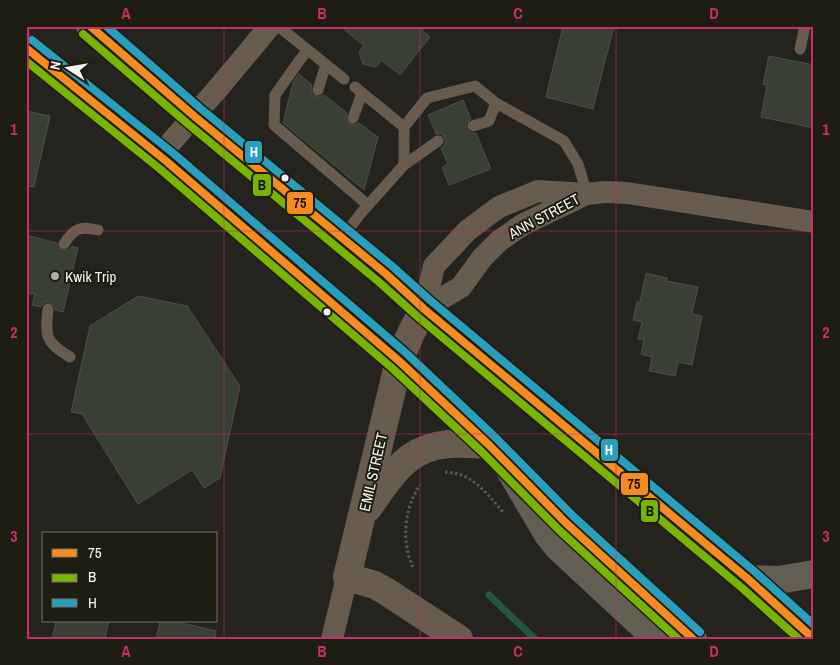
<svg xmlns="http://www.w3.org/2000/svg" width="840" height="665" font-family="'Archivo Narrow',sans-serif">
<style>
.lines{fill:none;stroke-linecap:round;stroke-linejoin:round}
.stream{stroke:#215745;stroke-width:7}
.building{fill:#3a3f33;stroke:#4d4e4a}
.path{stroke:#5e594f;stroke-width:3;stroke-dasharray:2.5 2.5;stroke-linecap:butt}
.service{stroke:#675c4d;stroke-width:11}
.minor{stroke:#675c4d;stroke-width:22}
.tertiary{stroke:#675c4d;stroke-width:28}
.secondary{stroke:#6a5e4d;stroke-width:28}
.motorway{stroke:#655e53;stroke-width:28}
.bus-1-casing{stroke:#1e1d11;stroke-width:11}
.bus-2-casing{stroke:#1e1d11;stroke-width:11}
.bus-3-casing{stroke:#1e1d11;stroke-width:11}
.bus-1{stroke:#f68b1f;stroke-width:8}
.bus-2{stroke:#78b500;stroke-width:8}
.bus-3{stroke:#289fbd;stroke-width:8}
.grid{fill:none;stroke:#c72e6a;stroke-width:1;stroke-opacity:0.55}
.bus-dot{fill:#f5f5ed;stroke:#1e1d11;stroke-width:2}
.poi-dot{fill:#acaca4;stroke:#1e1d11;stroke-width:2}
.labels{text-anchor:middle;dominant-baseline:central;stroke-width:4;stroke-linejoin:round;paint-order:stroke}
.street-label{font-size:15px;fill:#f5f5ed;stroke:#1e1d11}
.poi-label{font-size:15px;fill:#f5f5ed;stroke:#1e1d11;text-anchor:start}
.line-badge{stroke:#1e1d11;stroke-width:2}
.badge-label{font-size:14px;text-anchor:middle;font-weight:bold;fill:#fff}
.pale-badge-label{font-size:14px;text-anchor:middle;font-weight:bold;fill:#111}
.neatline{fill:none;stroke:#c72e6a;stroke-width:2}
.grid-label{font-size:16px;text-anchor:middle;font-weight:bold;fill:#c72e6a}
</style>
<rect width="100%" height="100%" fill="#24231d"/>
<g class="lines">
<path class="stream" d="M 489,595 L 535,639"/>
</g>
<path class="building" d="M 340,26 L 418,26 L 430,37 L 400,75 L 381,60 L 376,67 L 363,64 L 359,52 L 364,46 Z
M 563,26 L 614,26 L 593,109 L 546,97 Z
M 769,56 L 814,65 L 814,128 L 761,117 L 767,85 L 763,84 Z
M 299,74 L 312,85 L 311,91 L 313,95 L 319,97 L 324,95 L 347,113 L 346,119 L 348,123 L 354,125 L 359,123 L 378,137 L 364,190 L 283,123 L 293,82 Z
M 463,100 L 471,119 L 466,124 L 466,129 L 471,133 L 476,133 L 491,169 L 449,185 L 442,167 L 448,164 L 441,148 L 445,145 L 445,140 L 442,134 L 436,134 L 428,115 Z
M 26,111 L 50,116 L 34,187 L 26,186 Z
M 26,235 L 57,243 L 58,248 L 63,251 L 68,250 L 72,246 L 78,248 L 63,312 L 55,310 L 55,306 L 49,302 L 45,302 L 41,307 L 32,305 L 35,294 L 26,293 Z
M 646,273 L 667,278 L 667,281 L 698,287 L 692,314 L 702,316 L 692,365 L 678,362 L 675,376 L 649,371 L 652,357 L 641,354 L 644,340 L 638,339 L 642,322 L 633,320 L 637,302 L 640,302 Z
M 138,296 L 187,306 L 240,386 L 220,478 L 204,488 L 192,470 L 138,504 L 82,414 L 71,412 L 90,326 Z
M 56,621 L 109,621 L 105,639 L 52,639 Z
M 160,621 L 173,621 L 216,631 L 215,639 L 156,639 Z"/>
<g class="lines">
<path class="path" d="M 445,472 C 473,473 486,493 503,512
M 413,567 C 401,542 404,508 420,485"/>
<path class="service" d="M 278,26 L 344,79
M 800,49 L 805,26
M 307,50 L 275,95 L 274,125 L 368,205
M 318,90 L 326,64
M 353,118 L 362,93
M 473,126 L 489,121 L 496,103
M 404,127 L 427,98 L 475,86 L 496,103 L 564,141 L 578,164 L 587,194
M 404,165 L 438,141
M 342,238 L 361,213 L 404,165 L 404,127 L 355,87
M 64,244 C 74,228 80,226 98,230
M 48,309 C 45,336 45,342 70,357"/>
<path class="minor" d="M 159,156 L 220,86 L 270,26
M 424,309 L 434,266 L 468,230 L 499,207 L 538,191 L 587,194 L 605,192 L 627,193 L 814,222
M 424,309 L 461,287 L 482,258 L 499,241 L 522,225 L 586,194
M 332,639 L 347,577"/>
<path class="tertiary" d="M 424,309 L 411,333 L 399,361 L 347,577 L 375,585 L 387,592 L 459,639
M 368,508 C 383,488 399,459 424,450 C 444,441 468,444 489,445"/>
<path class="secondary" d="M 90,26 L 194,116 L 386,274 L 424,309 L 748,579 L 814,639
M 26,48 L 166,161 L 399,361 L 489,445 L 566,523 L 693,639"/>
<path class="motorway" d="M 504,460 L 547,533 L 558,547 L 657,639
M 748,579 L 779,580 L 814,574"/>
<g class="bus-1-casing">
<path id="bus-1" d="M 90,26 L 194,116 L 386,274 L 424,309 L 748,579 L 814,639
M 26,48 L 166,161 L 399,361 L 489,445 L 566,523 L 693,639"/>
</g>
<g class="bus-2-casing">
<path id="bus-2" d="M 83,34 L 188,124 L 379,282 L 418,317 L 741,587 L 799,639
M 26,61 L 160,169 L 392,368 L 482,452 L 559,530 L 678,639"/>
</g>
<g class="bus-3-casing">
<path id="bus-3" d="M 106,26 L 200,108 L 392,266 L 431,301 L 754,571 L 814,625
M 32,40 L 173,153 L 406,353 L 496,438 L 573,516 L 700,632"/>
</g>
<use href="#bus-1" class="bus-1"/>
<use href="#bus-2" class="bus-2"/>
<use href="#bus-3" class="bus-3"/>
</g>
<path class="grid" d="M 224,26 L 224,639M 420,26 L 420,639M 616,26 L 616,639M 26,231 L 814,231M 26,434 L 814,434"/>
<g class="bus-dot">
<circle cx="285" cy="178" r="4.5"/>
<circle cx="327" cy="312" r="4.5"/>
</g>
<circle class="poi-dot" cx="55" cy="276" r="5"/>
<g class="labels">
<g class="street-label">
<text transform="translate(544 216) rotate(-28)">ANN STREET</text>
<text transform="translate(373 472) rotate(-77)">EMIL STREET</text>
</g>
<g class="poi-label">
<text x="65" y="276">Kwik Trip</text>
</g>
</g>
<g class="line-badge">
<rect x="244" y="140" width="19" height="24" rx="5" fill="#289fbd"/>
<rect x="252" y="173" width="20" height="24" rx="5" fill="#78b500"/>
<rect x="286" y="191" width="28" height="24" rx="5" fill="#f68b1f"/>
<rect x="600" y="438" width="19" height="24" rx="5" fill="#289fbd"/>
<rect x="620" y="472" width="29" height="24" rx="5" fill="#f68b1f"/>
<rect x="640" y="499" width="19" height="24" rx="5" fill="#78b500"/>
</g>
<g class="badge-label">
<text x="254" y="157">H</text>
<text x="609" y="455">H</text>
</g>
<g class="pale-badge-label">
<text x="262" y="190">B</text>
<text x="300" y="208">75</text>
<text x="634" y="489">75</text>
<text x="650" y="516">B</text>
</g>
<rect width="840" height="665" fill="none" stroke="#1e1d11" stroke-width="55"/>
<rect x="42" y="532" width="175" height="90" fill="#1e1d11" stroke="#747369"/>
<rect x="52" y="549" width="25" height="8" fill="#f68b1f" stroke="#747369"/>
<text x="88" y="558" font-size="15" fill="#f5f5ed">75</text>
<rect x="52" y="574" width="25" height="8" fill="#78b500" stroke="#747369"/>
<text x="88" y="582" font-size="15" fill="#f5f5ed">B</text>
<rect x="52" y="599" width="25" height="8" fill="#289fbd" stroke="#747369"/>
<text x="88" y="608" font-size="15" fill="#f5f5ed">H</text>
<g transform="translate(68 68) rotate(282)" stroke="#1e1d11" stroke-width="4" paint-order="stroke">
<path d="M0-4L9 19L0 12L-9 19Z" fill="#f5f5ed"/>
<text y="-8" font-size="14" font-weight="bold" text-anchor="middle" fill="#f5f5ed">N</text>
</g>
<rect x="28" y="28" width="784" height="610" class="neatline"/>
<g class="grid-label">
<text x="126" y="19">A</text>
<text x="322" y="19">B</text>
<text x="518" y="19">C</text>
<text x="714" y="19">D</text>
<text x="14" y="135">1</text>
<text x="826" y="135">1</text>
<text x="14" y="338">2</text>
<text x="826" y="338">2</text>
<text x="14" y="542">3</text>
<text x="826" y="542">3</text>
<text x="126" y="657">A</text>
<text x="322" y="657">B</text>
<text x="518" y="657">C</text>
<text x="714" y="657">D</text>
</g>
</svg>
